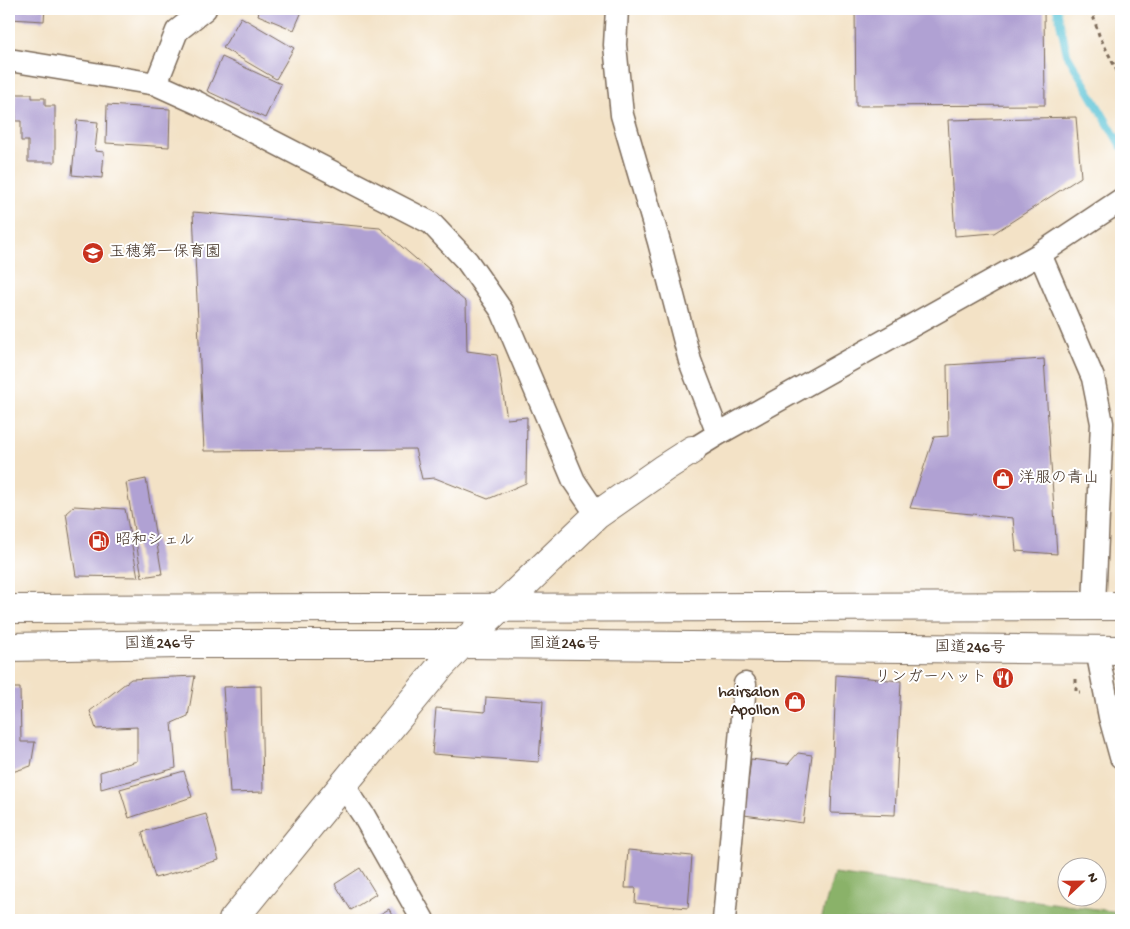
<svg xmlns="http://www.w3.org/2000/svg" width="1130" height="929" font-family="'Gochi Hand','Klee One',sans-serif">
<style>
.forest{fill:#8ab269;stroke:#626e44}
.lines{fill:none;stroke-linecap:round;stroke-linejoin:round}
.stream{stroke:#5ac3d6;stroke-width:8}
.building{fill:#b0a1d3}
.street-casing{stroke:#7b6a59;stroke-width:25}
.secondary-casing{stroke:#7b6a59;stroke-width:30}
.highway-casing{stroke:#7b6a59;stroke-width:30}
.path{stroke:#7b6a59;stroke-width:3;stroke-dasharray:4 4;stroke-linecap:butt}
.street{stroke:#fff;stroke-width:22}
.secondary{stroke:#fff;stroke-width:28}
.highway{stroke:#fff;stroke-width:28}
.labels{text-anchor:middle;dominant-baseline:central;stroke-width:4;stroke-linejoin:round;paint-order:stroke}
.poi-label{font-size:16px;fill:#3b2a1e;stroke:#fff;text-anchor:start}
.street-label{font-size:16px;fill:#3b2a1e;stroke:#fff}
</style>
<rect width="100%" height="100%" fill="#fff"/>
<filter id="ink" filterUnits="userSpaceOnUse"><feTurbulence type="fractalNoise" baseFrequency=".02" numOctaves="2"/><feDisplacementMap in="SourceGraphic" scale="10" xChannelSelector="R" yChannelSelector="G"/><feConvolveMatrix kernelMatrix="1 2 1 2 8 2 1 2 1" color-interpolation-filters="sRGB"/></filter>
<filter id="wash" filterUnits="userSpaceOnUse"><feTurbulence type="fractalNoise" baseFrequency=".0096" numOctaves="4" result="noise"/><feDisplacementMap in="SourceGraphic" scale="20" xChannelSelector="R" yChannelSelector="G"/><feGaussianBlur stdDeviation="1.12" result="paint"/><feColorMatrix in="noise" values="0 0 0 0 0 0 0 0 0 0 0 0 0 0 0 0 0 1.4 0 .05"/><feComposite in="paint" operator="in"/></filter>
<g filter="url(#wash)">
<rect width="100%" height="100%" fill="#f3e2c6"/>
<path class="forest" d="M 834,874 L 1119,912 L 1117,920 L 821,920 Z"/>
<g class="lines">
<path class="stream" d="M 1057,9 L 1067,54 L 1121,146"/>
</g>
<g id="blocks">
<path class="building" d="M 11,9 L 45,9 L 44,21 L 10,19 Z
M 260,9 L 303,9 L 294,30 L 258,15 Z
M 855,9 L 1044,9 L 1045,105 L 856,106 Z
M 241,17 L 294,48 L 276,79 L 223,48 Z
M 222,57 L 281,84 L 265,118 L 207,91 Z
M 15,94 L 32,94 L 32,98 L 45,98 L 45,106 L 55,106 L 55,162 L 28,162 L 28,141 L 21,141 L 21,121 L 16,121 Z
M 107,105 L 170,109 L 169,147 L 106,143 Z
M 1076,117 L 1081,177 L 994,233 L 955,236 L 948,120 Z
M 77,120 L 98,122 L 95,151 L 104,152 L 102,178 L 72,175 Z
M 193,212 L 380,228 L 466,302 L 467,351 L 497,355 L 507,419 L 527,417 L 526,483 L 488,499 L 435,478 L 422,479 L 415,449 L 204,451 Z
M 1121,276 L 1121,295 L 1120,295 L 1117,277 Z
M 1044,359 L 1057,554 L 1016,551 L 1013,518 L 910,508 L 934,437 L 948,436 L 947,365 Z
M 146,479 L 162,574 L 142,577 L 126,483 Z
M 74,506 L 125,509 L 138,577 L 76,576 L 66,513 Z
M 836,675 L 901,681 L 895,815 L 831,813 Z
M 195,676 L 188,716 L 172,723 L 176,768 L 101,789 L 100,772 L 137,761 L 137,727 L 96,729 L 90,711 L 131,679 Z
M 261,686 L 263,792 L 230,793 L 223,687 Z
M 9,688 L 20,688 L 21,742 L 35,742 L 31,766 L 9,773 Z
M 486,697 L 543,701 L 539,762 L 432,754 L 436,708 L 485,712 Z
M 798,753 L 812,755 L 803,823 L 744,815 L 751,759 L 788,764 Z
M 184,771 L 192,797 L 129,818 L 120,789 Z
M 206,814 L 219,860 L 155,878 L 142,832 Z
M 628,850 L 692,856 L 688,908 L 635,903 L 636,888 L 625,888 Z
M 360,868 L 376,894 L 351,910 L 335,884 Z
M 1118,884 L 1121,884 L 1121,920 L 1119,920 Z
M 9,909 L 14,920 L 9,920 Z
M 389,909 L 395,920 L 370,920 Z"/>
</g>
</g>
<g filter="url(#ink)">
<use href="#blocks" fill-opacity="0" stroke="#7b6a59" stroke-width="1"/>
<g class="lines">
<g class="street-casing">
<path id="street" d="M 617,9 L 615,45 L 622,115 L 659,242 L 690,361 L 718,434
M 9,60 L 156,84 L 198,103 L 431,223 L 467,261 L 502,311 L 574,481 L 597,515
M 156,84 L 177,31 L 205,9
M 1040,254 L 1093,378 L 1102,423 L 1094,605
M 692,450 L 718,434 L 1040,254 L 1121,200
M 1097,650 L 1110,717 L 1121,757
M 343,785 L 364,816 L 423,920
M 724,920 L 745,684"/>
</g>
<g class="secondary-casing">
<path id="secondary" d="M 233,920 L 343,785 L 441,666 L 462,644 L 597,515 L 664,468 L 692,450"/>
</g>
<g class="highway-casing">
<path id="highway" d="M 9,609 L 1121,606
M 9,647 L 181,644 L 462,644 L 1121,650"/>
</g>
<path class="path" d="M 1091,9 L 1099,35 L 1121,79
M 1076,679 L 1076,692 L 1080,692"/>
<use href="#street" class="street"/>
<use href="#secondary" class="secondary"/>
<use href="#highway" class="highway"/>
</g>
</g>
<defs>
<g id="school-disc" transform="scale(1.125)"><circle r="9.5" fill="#c8321e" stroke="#fff"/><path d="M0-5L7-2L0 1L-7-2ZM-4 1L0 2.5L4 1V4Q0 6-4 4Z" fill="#fff"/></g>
<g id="shop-disc" transform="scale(1.125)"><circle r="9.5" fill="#c8321e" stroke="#fff"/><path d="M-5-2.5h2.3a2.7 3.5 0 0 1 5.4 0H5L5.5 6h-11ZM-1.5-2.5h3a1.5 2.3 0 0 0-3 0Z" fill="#fff"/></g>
<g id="fuel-disc" transform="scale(1.125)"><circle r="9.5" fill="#c8321e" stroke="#fff"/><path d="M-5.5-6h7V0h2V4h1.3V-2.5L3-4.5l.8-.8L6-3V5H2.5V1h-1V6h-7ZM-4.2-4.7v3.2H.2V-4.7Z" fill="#fff"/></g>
<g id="restaurant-disc" transform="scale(1.125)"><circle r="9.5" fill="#c8321e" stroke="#fff"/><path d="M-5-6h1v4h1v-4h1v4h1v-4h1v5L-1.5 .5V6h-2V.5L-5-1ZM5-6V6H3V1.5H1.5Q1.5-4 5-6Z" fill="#fff"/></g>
</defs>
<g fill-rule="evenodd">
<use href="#school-disc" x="93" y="253"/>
<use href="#shop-disc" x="1003" y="479"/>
<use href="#fuel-disc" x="99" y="541"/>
<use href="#restaurant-disc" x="1003" y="678"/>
<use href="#shop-disc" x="795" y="702"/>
</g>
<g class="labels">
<g class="poi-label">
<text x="109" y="253">玉穂第一保育園</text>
<text x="1019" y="479">洋服の青山</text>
<text x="115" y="541">昭和シェル</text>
<text x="987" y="678" text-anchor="end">リンガーハット</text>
<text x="779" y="693" text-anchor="end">hairsalon<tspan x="779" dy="18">Apollon</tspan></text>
</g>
<g class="street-label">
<text transform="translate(160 645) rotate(-1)">国道246号</text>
<text x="565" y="645">国道246号</text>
<text transform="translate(970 649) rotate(1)">国道246号</text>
</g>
</g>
<rect width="1130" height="929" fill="none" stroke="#fff" stroke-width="30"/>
<g transform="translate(1082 882) rotate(68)"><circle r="24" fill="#ffffff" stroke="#b1aaa5"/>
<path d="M0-4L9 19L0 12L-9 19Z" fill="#c8321e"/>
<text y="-8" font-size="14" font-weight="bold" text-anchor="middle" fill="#3b2a1e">N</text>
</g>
</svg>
